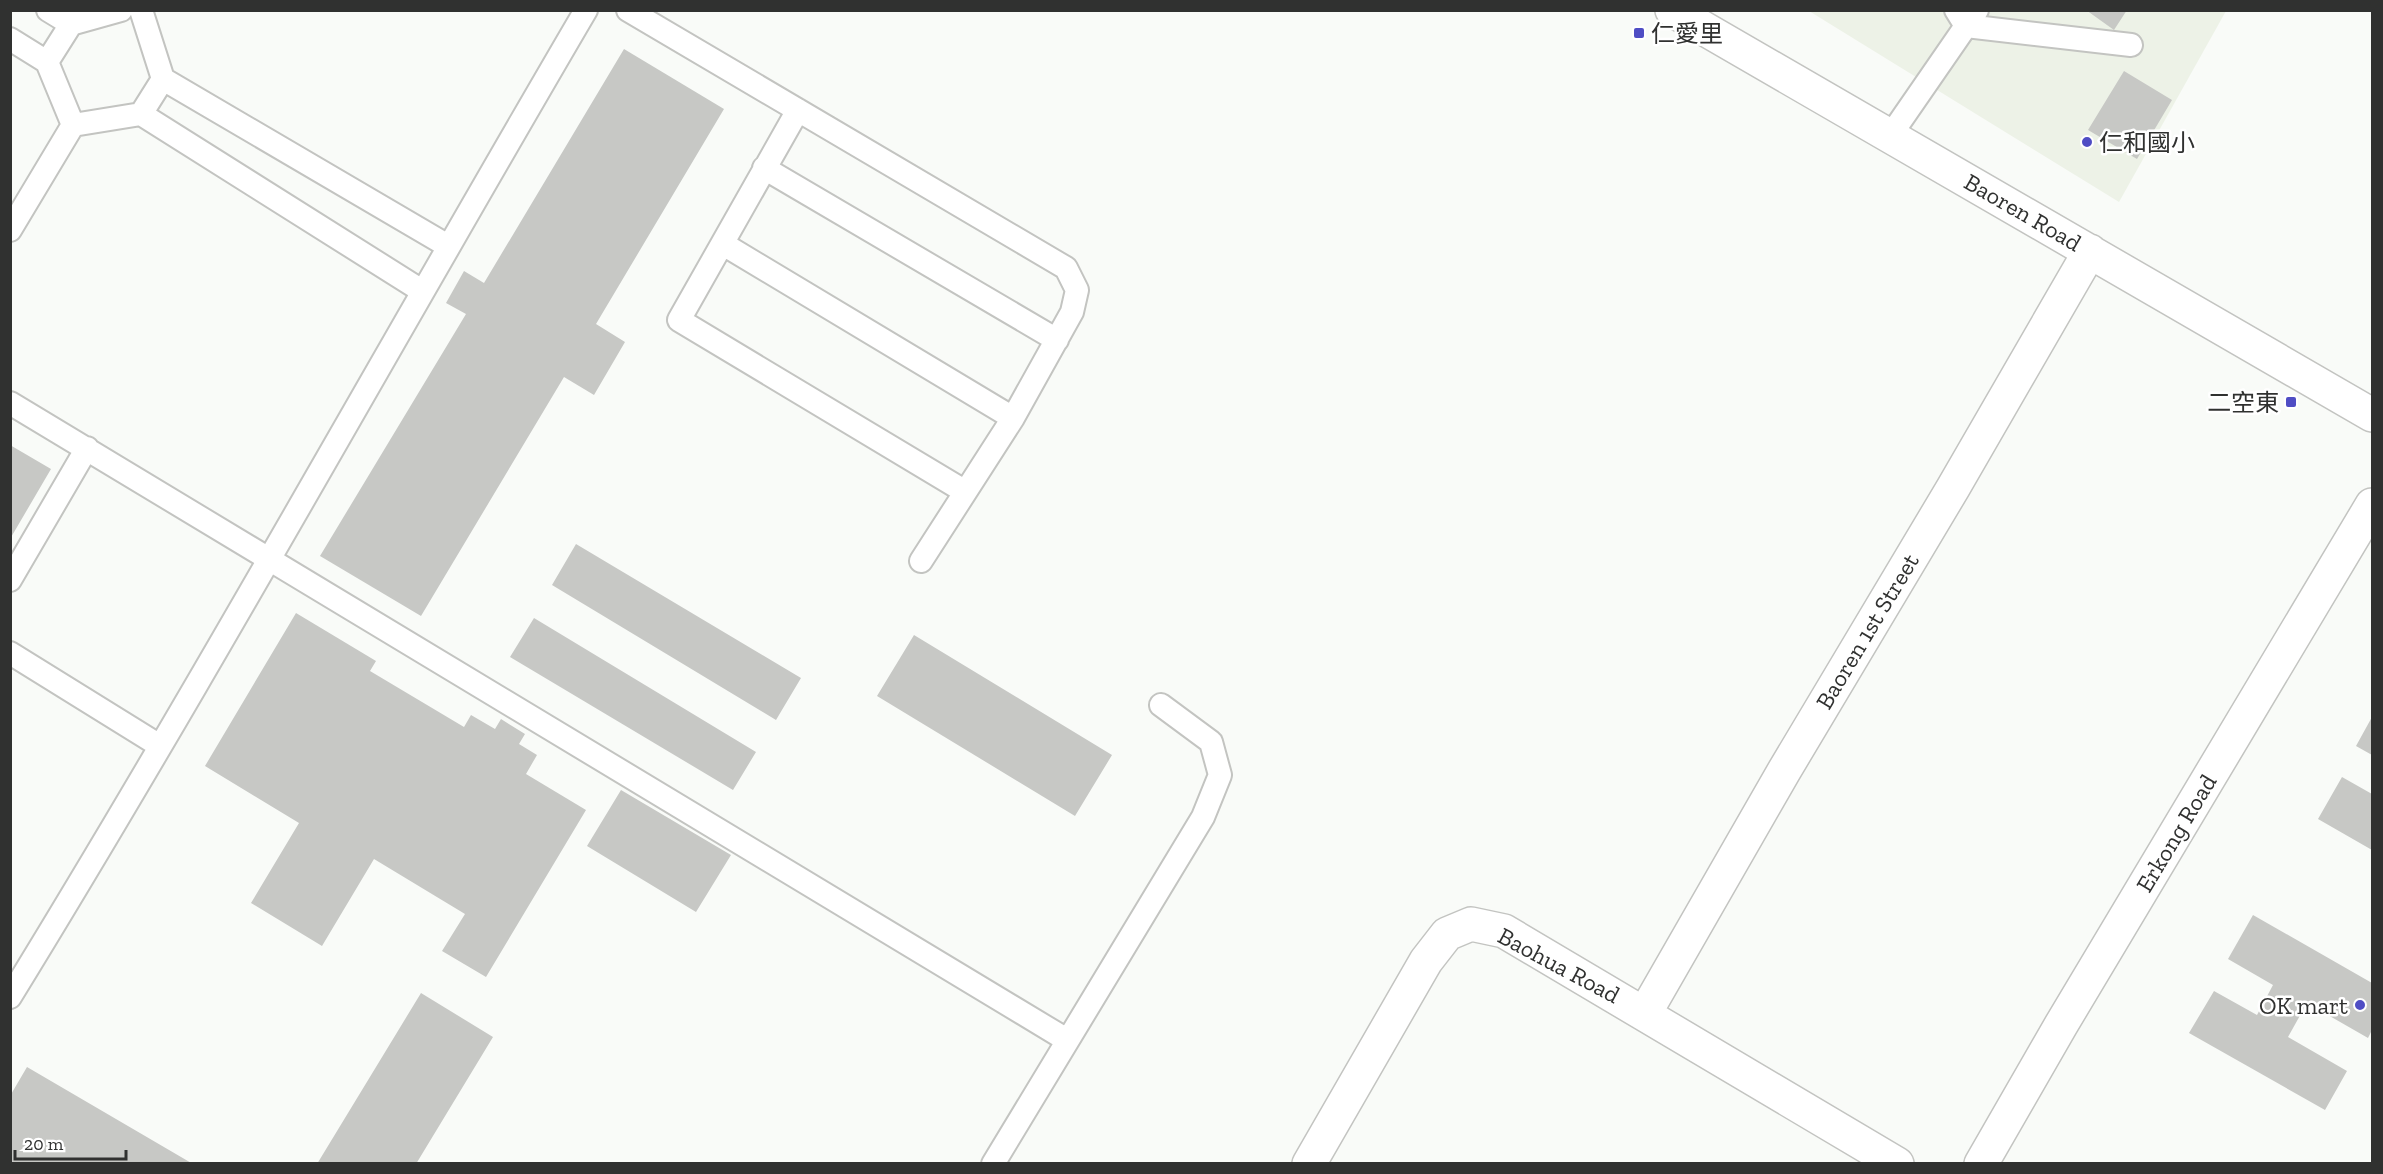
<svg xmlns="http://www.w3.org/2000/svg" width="2383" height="1174" font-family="'Zilla Slab','Noto Sans TC',serif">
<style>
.built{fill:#edf2e7}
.building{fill:#c7c8c5}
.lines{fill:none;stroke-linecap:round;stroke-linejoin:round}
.lane-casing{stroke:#c3c4c1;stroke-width:26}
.street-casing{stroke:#c3c4c1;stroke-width:36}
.lane{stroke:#fff;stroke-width:22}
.street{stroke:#fff;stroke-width:33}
.poi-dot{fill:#4f4dc4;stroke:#fff;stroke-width:2}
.labels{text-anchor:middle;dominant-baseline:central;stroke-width:5;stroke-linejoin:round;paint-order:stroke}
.poi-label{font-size:24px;fill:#303130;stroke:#fff;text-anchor:start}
.street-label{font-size:24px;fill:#303130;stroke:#fff}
</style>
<rect width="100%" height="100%" fill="#f9fbf8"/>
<path class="built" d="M 1809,11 L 2226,11 L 2119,202 Z"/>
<path class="building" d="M 2086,10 L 2127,10 L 2114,30 Z
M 624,49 L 724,109 L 596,324 L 625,342 L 594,395 L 564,377 L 421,616 L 320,556 L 466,314 L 446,303 L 464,271 L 484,283 Z
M 2124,71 L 2172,100 L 2137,159 L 2088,130 Z
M 10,445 L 51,469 L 10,539 Z
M 576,544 L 801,678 L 776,720 L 552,585 Z
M 296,613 L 376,661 L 370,671 L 464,727 L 471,715 L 495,729 L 501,719 L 525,734 L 519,744 L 537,755 L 526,774 L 586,810 L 486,977 L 442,951 L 465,914 L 374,859 L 322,946 L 251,903 L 299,823 L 205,766 Z
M 534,618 L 756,752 L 733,790 L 510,657 Z
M 914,635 L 1112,755 L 1075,816 L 877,696 Z
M 2372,717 L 2372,755 L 2356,746 Z
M 2342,777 L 2372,794 L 2372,850 L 2318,819 Z
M 621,790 L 731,855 L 696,912 L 587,846 Z
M 2253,915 L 2372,983 L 2372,1030 L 2368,1038 L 2307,1003 L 2288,1037 L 2347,1071 L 2325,1110 L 2189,1033 L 2214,991 L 2257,1015 L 2273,985 L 2228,959 Z
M 421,993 L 493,1037 L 416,1164 L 317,1164 Z
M 27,1067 L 193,1164 L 10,1164 L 10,1096 Z"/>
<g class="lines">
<g class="lane-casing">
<path id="lane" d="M 48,10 L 71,24 L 121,10
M 141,10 L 163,79 L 448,246
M 628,10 L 1066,268 L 1077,290 L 1072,312 L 1013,418 L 921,561
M 1956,10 L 1966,26 L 2131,45
M 10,39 L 47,62 L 73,125 L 141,114 L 422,291
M 47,62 L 71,24
M 798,110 L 679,320 L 964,491
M 141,114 L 163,79
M 1890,136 L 1977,10
M 764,168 L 1057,340
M 10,230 L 73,125
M 723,244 L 1013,418
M 10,403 L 1067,1040
M 10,580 L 87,448
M 10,653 L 160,746
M 10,997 C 209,673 393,339 586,10
M 993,1164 L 1203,817 L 1220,775 L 1211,742 L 1161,705"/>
</g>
<g class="street-casing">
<path id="street" d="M 1672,10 L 2372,415
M 1645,1013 L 1784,771 L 1953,488 L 2090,251
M 1309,1164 L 1426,961 L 1447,934 L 1471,924 L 1504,931 L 1897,1164
M 1981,1164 L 2061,1025 L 2372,505"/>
</g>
<use href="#lane" class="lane"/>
<use href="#street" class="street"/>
</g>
<g class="poi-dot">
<rect x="1633" y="27" width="12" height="12" rx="3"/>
<circle cx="2087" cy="142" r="6"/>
<rect x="2285" y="396" width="12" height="12" rx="3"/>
<circle cx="2360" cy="1005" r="6"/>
</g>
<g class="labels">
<g class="poi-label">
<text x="1651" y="33">仁愛里</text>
<text x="2099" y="142">仁和國小</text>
<text x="2279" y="402" text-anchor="end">二空東</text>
<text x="2348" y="1005" text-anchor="end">OK mart</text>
</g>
<g class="street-label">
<text transform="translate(2023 212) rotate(30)">Baoren Road</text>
<text transform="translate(1867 631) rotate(-59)">Baoren 1st Street</text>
<text transform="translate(2176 833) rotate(-59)">Erkong Road</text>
<text transform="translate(1559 965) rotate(28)">Baohua Road</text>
</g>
</g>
<rect width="2383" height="1174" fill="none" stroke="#303130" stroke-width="24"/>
<path d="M15 1150v9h111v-9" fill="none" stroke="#303130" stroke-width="3"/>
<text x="24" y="1150" font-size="18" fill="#303130" stroke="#ffffff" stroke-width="4.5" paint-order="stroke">20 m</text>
</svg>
